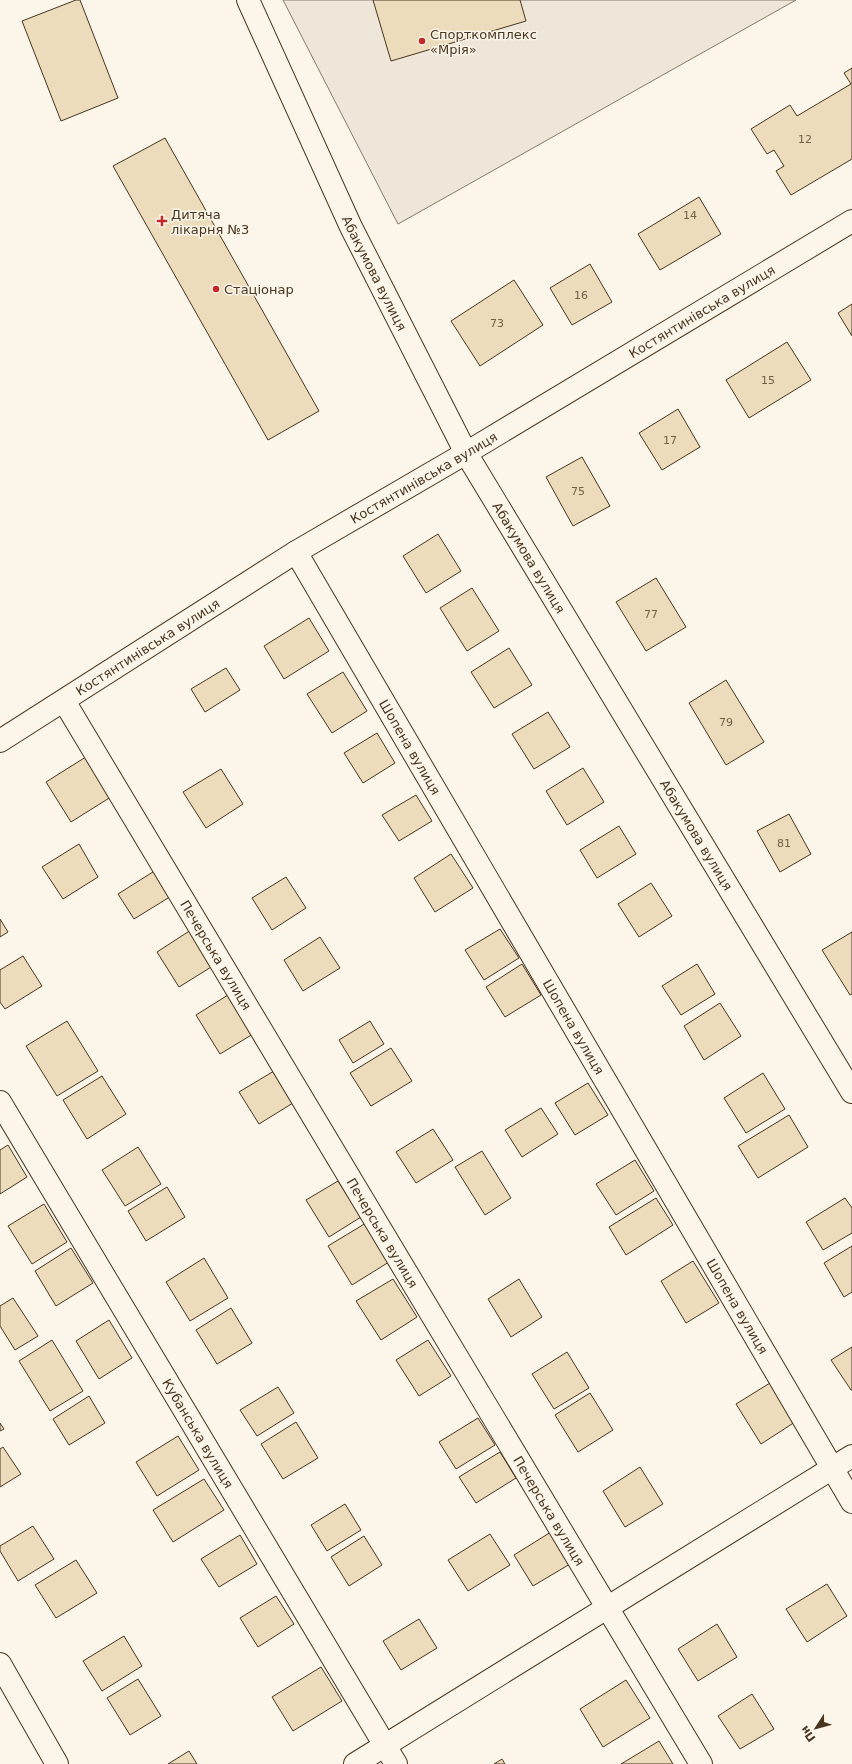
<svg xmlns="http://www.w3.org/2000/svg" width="852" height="1764" font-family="'DejaVu Sans',sans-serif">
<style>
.green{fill:#ede6d9;stroke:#887966}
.building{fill:#ecdcbc;stroke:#4a3520}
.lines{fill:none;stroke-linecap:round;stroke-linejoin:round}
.minor-casing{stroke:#4a3520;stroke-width:24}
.minor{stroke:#fbf6e9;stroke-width:22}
.poi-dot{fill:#c62828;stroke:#fbf6e9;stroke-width:1.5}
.labels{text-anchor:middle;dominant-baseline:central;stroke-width:3;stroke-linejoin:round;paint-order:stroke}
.number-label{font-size:11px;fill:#725f47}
.poi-label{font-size:13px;fill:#4a3520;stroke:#fbf6e9;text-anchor:start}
.street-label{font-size:13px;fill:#4a3520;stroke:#fbf6e9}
</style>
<rect width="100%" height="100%" fill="#fbf6e9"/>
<path class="green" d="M 283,0 L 796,0 L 398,224 Z"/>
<path class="building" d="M 76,0 L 80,0 L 118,98 L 61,121 L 22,21 Z
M 373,0 L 520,0 L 526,21 L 391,61 Z
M 852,68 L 852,159 L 791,195 L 776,171 L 784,166 L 774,150 L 767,154 L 751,129 L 790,105 L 797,116 L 851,84 L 844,73 Z
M 165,138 L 319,411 L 268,440 L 113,166 Z
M 699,197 L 721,234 L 660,270 L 638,234 Z
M 590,264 L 612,302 L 572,325 L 550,288 Z
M 514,280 L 543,325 L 480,366 L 451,321 Z
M 852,304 L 852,336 L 838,313 Z
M 787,342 L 811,380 L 749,418 L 726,380 Z
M 678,409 L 700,447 L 662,470 L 639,433 Z
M 582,457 L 610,506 L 573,526 L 546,477 Z
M 438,534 L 461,571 L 426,593 L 403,556 Z
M 656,578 L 686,627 L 646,651 L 616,602 Z
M 472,588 L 499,631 L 467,651 L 440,608 Z
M 309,618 L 329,651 L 284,679 L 264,646 Z
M 509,648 L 532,685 L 494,708 L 471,672 Z
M 226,668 L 240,690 L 205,712 L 191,689 Z
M 343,672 L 367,711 L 332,733 L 307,694 Z
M 726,680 L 764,742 L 726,765 L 689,703 Z
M 548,712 L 570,747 L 534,769 L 512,734 Z
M 377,733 L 395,763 L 363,783 L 344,753 Z
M 89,755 L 114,795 L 71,822 L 46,782 Z
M 583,768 L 604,802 L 567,825 L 546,791 Z
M 221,769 L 243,804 L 206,828 L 183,792 Z
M 416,795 L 432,821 L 399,841 L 382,815 Z
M 789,814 L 811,854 L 780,872 L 757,831 Z
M 619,826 L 636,854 L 597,878 L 580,850 Z
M 79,844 L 98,877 L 63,899 L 42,867 Z
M 451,854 L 473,888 L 435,912 L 414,878 Z
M 156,870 L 173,895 L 134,919 L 118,894 Z
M 286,877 L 306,908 L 272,930 L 252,898 Z
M 651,883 L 672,916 L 639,937 L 618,904 Z
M 0,919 L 8,932 L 0,937 Z
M 194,928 L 216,964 L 179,987 L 157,952 Z
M 500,929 L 519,958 L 484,980 L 465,950 Z
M 852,932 L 852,994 L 850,995 L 822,950 Z
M 320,937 L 340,968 L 303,991 L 284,960 Z
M 23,956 L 42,986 L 5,1009 L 0,1002 L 0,970 Z
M 522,964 L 541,995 L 505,1017 L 486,987 Z
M 697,964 L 715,994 L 681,1015 L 662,986 Z
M 228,995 L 253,1034 L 220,1054 L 196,1015 Z
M 720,1003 L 741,1036 L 704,1060 L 684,1026 Z
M 67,1021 L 98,1071 L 57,1096 L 26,1046 Z
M 370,1021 L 384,1044 L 353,1063 L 339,1040 Z
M 391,1048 L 412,1081 L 371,1106 L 350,1073 Z
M 274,1071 L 293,1103 L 259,1124 L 239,1092 Z
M 763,1073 L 785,1109 L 746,1133 L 724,1098 Z
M 102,1076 L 126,1114 L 87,1139 L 63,1100 Z
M 588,1083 L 608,1115 L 575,1135 L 555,1103 Z
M 541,1108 L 558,1134 L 522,1157 L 505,1130 Z
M 789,1115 L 808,1147 L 758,1178 L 738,1146 Z
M 433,1129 L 453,1160 L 416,1183 L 396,1152 Z
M 8,1145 L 27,1177 L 0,1194 L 0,1150 Z
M 138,1147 L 161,1184 L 125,1206 L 102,1170 Z
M 482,1151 L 511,1198 L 485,1215 L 455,1167 Z
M 635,1160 L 654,1191 L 616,1215 L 596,1184 Z
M 338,1181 L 361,1217 L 329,1237 L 306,1200 Z
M 167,1187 L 185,1217 L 146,1241 L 128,1211 Z
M 656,1198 L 673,1225 L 626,1255 L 609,1227 Z
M 845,1198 L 852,1208 L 852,1233 L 823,1250 L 806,1222 Z
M 44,1204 L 67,1242 L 32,1264 L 8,1226 Z
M 366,1223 L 389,1262 L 352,1285 L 328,1246 Z
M 852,1246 L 852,1292 L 844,1297 L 824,1263 Z
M 71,1248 L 93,1283 L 56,1306 L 35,1271 Z
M 204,1258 L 228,1298 L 190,1321 L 166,1282 Z
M 693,1261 L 719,1303 L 686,1323 L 661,1281 Z
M 393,1279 L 417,1317 L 381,1340 L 356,1301 Z
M 519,1279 L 542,1317 L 511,1337 L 488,1299 Z
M 13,1298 L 38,1336 L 15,1350 L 0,1326 L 0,1306 Z
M 231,1308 L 252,1343 L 217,1364 L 196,1330 Z
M 109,1320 L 132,1358 L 99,1379 L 76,1341 Z
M 52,1340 L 83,1391 L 50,1411 L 19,1361 Z
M 428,1340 L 451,1376 L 419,1396 L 396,1360 Z
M 852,1347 L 852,1390 L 851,1390 L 831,1360 Z
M 567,1352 L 589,1388 L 554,1409 L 532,1374 Z
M 770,1383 L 795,1422 L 761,1444 L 736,1404 Z
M 278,1387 L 294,1413 L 257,1436 L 240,1410 Z
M 590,1393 L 613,1430 L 578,1452 L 555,1415 Z
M 89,1396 L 105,1423 L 69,1445 L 53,1419 Z
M 478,1418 L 495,1445 L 456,1469 L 439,1442 Z
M 296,1422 L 318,1458 L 283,1479 L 261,1444 Z
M 0,1423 L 4,1429 L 0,1431 Z
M 178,1436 L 199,1470 L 157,1496 L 136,1462 Z
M 3,1447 L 21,1474 L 0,1487 L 0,1449 Z
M 500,1452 L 516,1478 L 476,1503 L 459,1477 Z
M 640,1467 L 663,1504 L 625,1527 L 603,1491 Z
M 204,1479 L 224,1510 L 173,1542 L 153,1510 Z
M 345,1504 L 361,1530 L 327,1551 L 311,1525 Z
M 33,1526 L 54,1559 L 18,1581 L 0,1551 L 0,1546 Z
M 551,1532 L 570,1564 L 533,1586 L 514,1555 Z
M 490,1534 L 510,1565 L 468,1591 L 448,1560 Z
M 240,1535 L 257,1564 L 219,1587 L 201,1559 Z
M 364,1536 L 382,1565 L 349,1586 L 331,1557 Z
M 76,1560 L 97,1593 L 56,1618 L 35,1585 Z
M 827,1584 L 847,1616 L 807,1642 L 786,1609 Z
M 276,1596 L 294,1624 L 258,1647 L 240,1618 Z
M 419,1619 L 437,1648 L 401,1670 L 383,1641 Z
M 717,1624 L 737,1657 L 698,1681 L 678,1649 Z
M 124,1636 L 142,1666 L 102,1691 L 83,1661 Z
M 321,1667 L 342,1701 L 293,1731 L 272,1697 Z
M 138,1679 L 161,1716 L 130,1735 L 107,1698 Z
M 626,1680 L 650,1718 L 603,1747 L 580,1709 Z
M 752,1694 L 774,1729 L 740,1749 L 718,1716 Z
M 659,1741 L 673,1764 L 621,1764 Z
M 189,1751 L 197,1764 L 168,1764 Z
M 502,1759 L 505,1764 L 494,1764 Z"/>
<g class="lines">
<g class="minor-casing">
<g id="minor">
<path id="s1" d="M 248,0 L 351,227 L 466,453 L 852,1092"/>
<path id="s2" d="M 296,552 L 852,1502"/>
<path id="s3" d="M 64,701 L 701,1764"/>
<path id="s4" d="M 0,741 L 296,552 L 466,453 L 852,221"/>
<path id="s5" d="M 0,1102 L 396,1764"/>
<path d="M 0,1664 L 57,1764"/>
<path d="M 355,1764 L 852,1456"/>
</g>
</g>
<use href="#minor" class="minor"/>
</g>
<g class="poi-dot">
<circle cx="422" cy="41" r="4"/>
<path d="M160 215h4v4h4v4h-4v4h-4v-4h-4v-4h4z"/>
<circle cx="216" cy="289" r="4"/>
</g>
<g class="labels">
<g class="number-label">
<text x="805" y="139">12</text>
<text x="690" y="215">14</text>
<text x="581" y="295">16</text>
<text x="497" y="323">73</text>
<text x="768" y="380">15</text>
<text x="670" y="440">17</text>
<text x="578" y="491">75</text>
<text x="651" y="614">77</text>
<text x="726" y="722">79</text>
<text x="784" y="843">81</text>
</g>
<g class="poi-label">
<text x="430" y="34">Спорткомплекс<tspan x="430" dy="15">«Мрія»</tspan></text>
<text x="171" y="214">Дитяча<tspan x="171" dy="15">лікарня №3</tspan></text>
<text x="224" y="289">Стаціонар</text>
</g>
<g class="street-label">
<text stroke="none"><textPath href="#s1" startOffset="301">Абакумова вулиця</textPath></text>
<text stroke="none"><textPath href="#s4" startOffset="823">Костянтинівська вулиця</textPath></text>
<text stroke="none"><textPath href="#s4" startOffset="499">Костянтинівська вулиця</textPath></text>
<text stroke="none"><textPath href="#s1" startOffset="625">Абакумова вулиця</textPath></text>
<text stroke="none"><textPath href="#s4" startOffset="175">Костянтинівська вулиця</textPath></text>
<text stroke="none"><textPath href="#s2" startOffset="226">Шопена вулиця</textPath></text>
<text stroke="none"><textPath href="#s1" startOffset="949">Абакумова вулиця</textPath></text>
<text stroke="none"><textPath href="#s3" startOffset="296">Печерська вулиця</textPath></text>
<text stroke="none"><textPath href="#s2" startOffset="550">Шопена вулиця</textPath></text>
<text stroke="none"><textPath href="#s3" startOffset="620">Печерська вулиця</textPath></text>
<text stroke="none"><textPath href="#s2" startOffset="874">Шопена вулиця</textPath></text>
<text stroke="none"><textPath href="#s5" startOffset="386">Кубанська вулиця</textPath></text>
<text stroke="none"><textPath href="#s3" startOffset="944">Печерська вулиця</textPath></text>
</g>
</g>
<g transform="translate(816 1728) rotate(234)" stroke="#fbf6e9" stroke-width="3" paint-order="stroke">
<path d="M0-3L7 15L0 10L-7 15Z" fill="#4a3520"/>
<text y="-6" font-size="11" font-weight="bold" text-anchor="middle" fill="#4a3520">Пн</text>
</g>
</svg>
